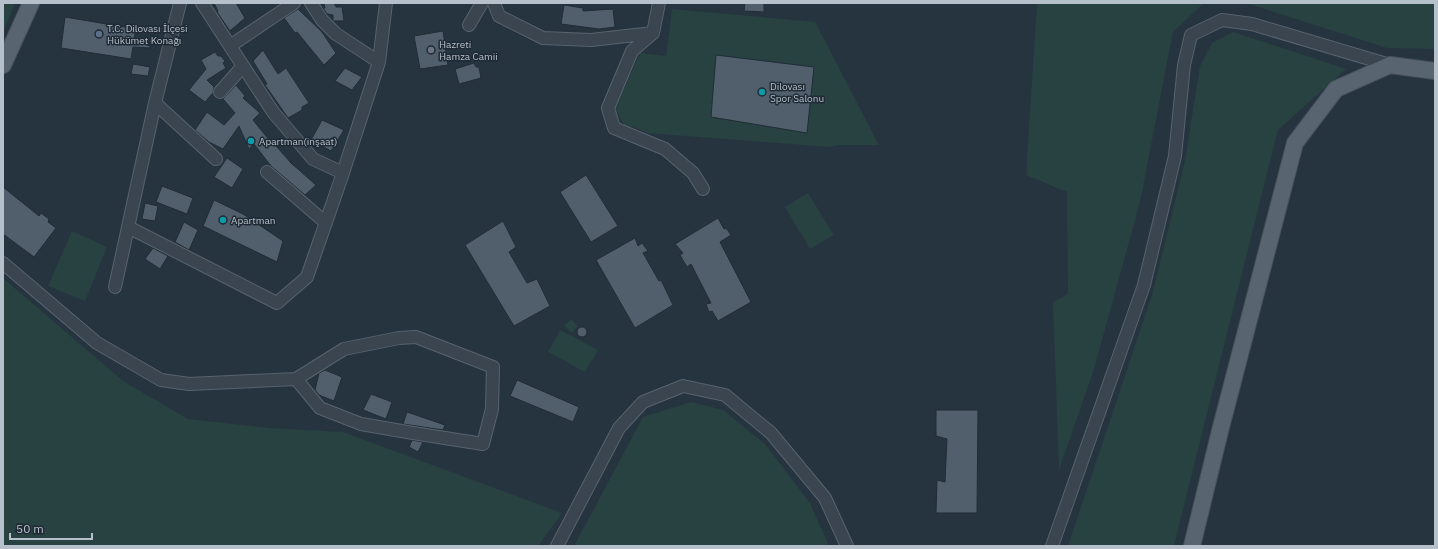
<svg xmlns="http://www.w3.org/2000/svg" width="1438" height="549" font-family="'IBM Plex Sans',sans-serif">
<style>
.green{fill:#284141}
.building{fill:#515f6d;stroke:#212c37}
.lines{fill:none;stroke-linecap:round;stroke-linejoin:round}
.minor-casing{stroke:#58636d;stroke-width:14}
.major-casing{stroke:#46515c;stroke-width:18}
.minor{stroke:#3a4550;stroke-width:12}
.major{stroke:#586570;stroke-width:16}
.service-dot{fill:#5c6f8a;stroke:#1f2a35;stroke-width:1.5}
.worship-dot{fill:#6b7280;stroke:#1f2a35;stroke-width:1.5}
.culture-dot{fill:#0f9aa8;stroke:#1f2a35;stroke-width:1.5}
.labels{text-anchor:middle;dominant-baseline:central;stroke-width:3;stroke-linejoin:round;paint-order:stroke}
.poi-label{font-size:10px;fill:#b6c0ca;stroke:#1f2a35;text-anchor:start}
</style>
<rect width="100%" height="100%" fill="#263440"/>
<path class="green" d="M 3,3 L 15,3 L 3,32 Z
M 1037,3 L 1204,3 L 1173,32 L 1140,202 L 1094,369 L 1059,470 L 1053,302 L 1068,294 L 1067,192 L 1026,175 Z
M 1246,3 L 1435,3 L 1435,49 L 1387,48 Z
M 672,9 L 815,22 L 879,145 L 838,145 L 831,147 L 646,133 L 639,129 L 624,125 L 615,108 L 640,53 L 666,56 Z
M 1233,32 L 1346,69 L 1278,130 L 1174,546 L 1068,546 L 1152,295 L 1185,160 L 1200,66 L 1212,43 Z
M 808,193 L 834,235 L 810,249 L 785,207 Z
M 72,231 L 107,247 L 85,301 L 48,286 Z
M 3,278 L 123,381 L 188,419 L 270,428 L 343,432 L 562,513 L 538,546 L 3,546 Z
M 571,319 L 578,326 L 572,333 L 564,326 Z
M 560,330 L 598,350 L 585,372 L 548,352 Z
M 691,402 L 723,410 L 765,444 L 810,503 L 829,546 L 574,546 L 643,417 Z"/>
<path class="building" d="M 214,3 L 236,3 L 245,18 L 230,31 L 217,12 L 218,11 Z
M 324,3 L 334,3 L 336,7 L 342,7 L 344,21 L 333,21 L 333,15 L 327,14 L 323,8 L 325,8 Z
M 745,3 L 764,3 L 764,12 L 744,11 Z
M 564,5 L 583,8 L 583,11 L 613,9 L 615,27 L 599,29 L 561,24 Z
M 298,9 L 322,32 L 336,53 L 324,65 L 297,32 L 295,33 L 284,18 Z
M 65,17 L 136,29 L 134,40 L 150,46 L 150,48 L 133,47 L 131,59 L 61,48 Z
M 443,31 L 448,65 L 420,69 L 414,36 Z
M 263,50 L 278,74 L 286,68 L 309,103 L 302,107 L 302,110 L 288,118 L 265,85 L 267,84 L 253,61 Z
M 215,52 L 218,56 L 221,56 L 225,61 L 223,63 L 226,68 L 207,80 L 214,87 L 213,93 L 205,102 L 189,90 L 206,69 L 201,60 Z
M 716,55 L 814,67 L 807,133 L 711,117 Z
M 474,63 L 476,67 L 479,67 L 481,78 L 459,84 L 455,69 Z
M 133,64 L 150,67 L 148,76 L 131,74 Z
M 345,68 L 362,77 L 352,90 L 335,81 Z
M 236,85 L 245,96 L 243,98 L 260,113 L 253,120 L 270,141 L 271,140 L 291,163 L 316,185 L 305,195 L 271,166 L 254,144 L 249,149 L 239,126 L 223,149 L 209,142 L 195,130 L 207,112 L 224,125 L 235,113 L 223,99 Z
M 322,120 L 344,130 L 331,151 L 311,140 Z
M 227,158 L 243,169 L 232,188 L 214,177 Z
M 586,175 L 618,226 L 591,242 L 560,192 Z
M 162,186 L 193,198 L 187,214 L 156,202 Z
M 3,187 L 39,216 L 41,213 L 49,219 L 48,222 L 56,228 L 34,257 L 3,234 Z
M 214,200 L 243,214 L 283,241 L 277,262 L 203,226 Z
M 145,203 L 158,206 L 155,221 L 142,219 Z
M 718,218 L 724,229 L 726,228 L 731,235 L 720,242 L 751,302 L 718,321 L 712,311 L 709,312 L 706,304 L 711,303 L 691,264 L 687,267 L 680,255 L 683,253 L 675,244 Z
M 503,221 L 516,247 L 509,252 L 527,283 L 537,279 L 550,306 L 514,326 L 465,245 Z
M 184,222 L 198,230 L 189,250 L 175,242 Z
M 635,238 L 638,246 L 642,243 L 648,251 L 643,253 L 659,281 L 661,280 L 673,305 L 635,328 L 596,260 Z
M 153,248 L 168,256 L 160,269 L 145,259 Z
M577 332a5 5 0 1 1 10 0a5 5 0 1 1-10 0Z
M 325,370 L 342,377 L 334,401 L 319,395 L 315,390 L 319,373 Z
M 517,380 L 579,407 L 573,422 L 510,396 Z
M 371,394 L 392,402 L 386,419 L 363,410 Z
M 936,410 L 978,410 L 977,513 L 936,513 L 937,480 L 945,482 L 947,439 L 936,436 Z
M 407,412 L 445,425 L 443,430 L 403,424 Z
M 412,440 L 423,442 L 418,452 L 409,447 Z"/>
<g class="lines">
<g class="minor-casing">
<path id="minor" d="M 202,3 L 273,112 L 313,159 L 343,173
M 311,3 L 322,20 L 336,34 L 379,62
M 494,3 L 499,16 L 543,38 L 591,40 L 653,33 L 659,3
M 469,25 L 482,3
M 653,33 L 632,51 L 608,108 L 614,128 L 665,149 L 693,173 L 703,189
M 230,46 L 294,3
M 220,92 L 243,66
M 155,103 L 216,159
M 267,172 L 326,223
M 128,227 L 277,303 L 307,277 L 343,173 L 379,62 L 386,3
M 3,263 L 97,343 L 161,380 L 189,384 L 296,379 L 344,349 L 399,338 L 416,337 L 493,367 L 492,409 L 483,444 L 413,433 L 361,424 L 320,408 L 296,379
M 115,287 L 155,103 L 180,3
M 557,546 L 619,428 L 643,402 L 683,386 L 725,395 L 771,433 L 825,498 L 847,546
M 1052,546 L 1144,285 L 1175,156 L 1184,65 L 1191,35 L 1222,20 L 1252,24 L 1390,65"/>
</g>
<g class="major-casing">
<path id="major" d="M 3,65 L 31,3
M 1192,546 L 1220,431 L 1295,143 L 1336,89 L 1390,65 L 1435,71"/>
</g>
<use href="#minor" class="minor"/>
<use href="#major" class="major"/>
</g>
<circle class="service-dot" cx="99" cy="34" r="4"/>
<circle class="worship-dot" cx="431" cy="50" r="4"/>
<g class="culture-dot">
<circle cx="762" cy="92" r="4"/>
<circle cx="251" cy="141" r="4"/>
<circle cx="223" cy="220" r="4"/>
</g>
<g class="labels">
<g class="poi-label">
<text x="107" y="28">T.C. Dilovası İlçesi<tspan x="107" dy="12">Hükümet Konağı</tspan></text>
<text x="439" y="44">Hazreti<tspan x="439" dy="12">Hamza Camii</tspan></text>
<text x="770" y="86">Dilovası<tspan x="770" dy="12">Spor Salonu</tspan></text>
<text x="259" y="141">Apartman(inşaat)</text>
<text x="231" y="220">Apartman</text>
</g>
</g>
<rect width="1438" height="549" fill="none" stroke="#b6c0ca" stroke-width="8"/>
<path d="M10 533v6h82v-6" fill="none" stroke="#b6c0ca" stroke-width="2"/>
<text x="16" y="533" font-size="12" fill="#b6c0ca" stroke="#1f2a35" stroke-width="3" paint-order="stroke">50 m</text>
</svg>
